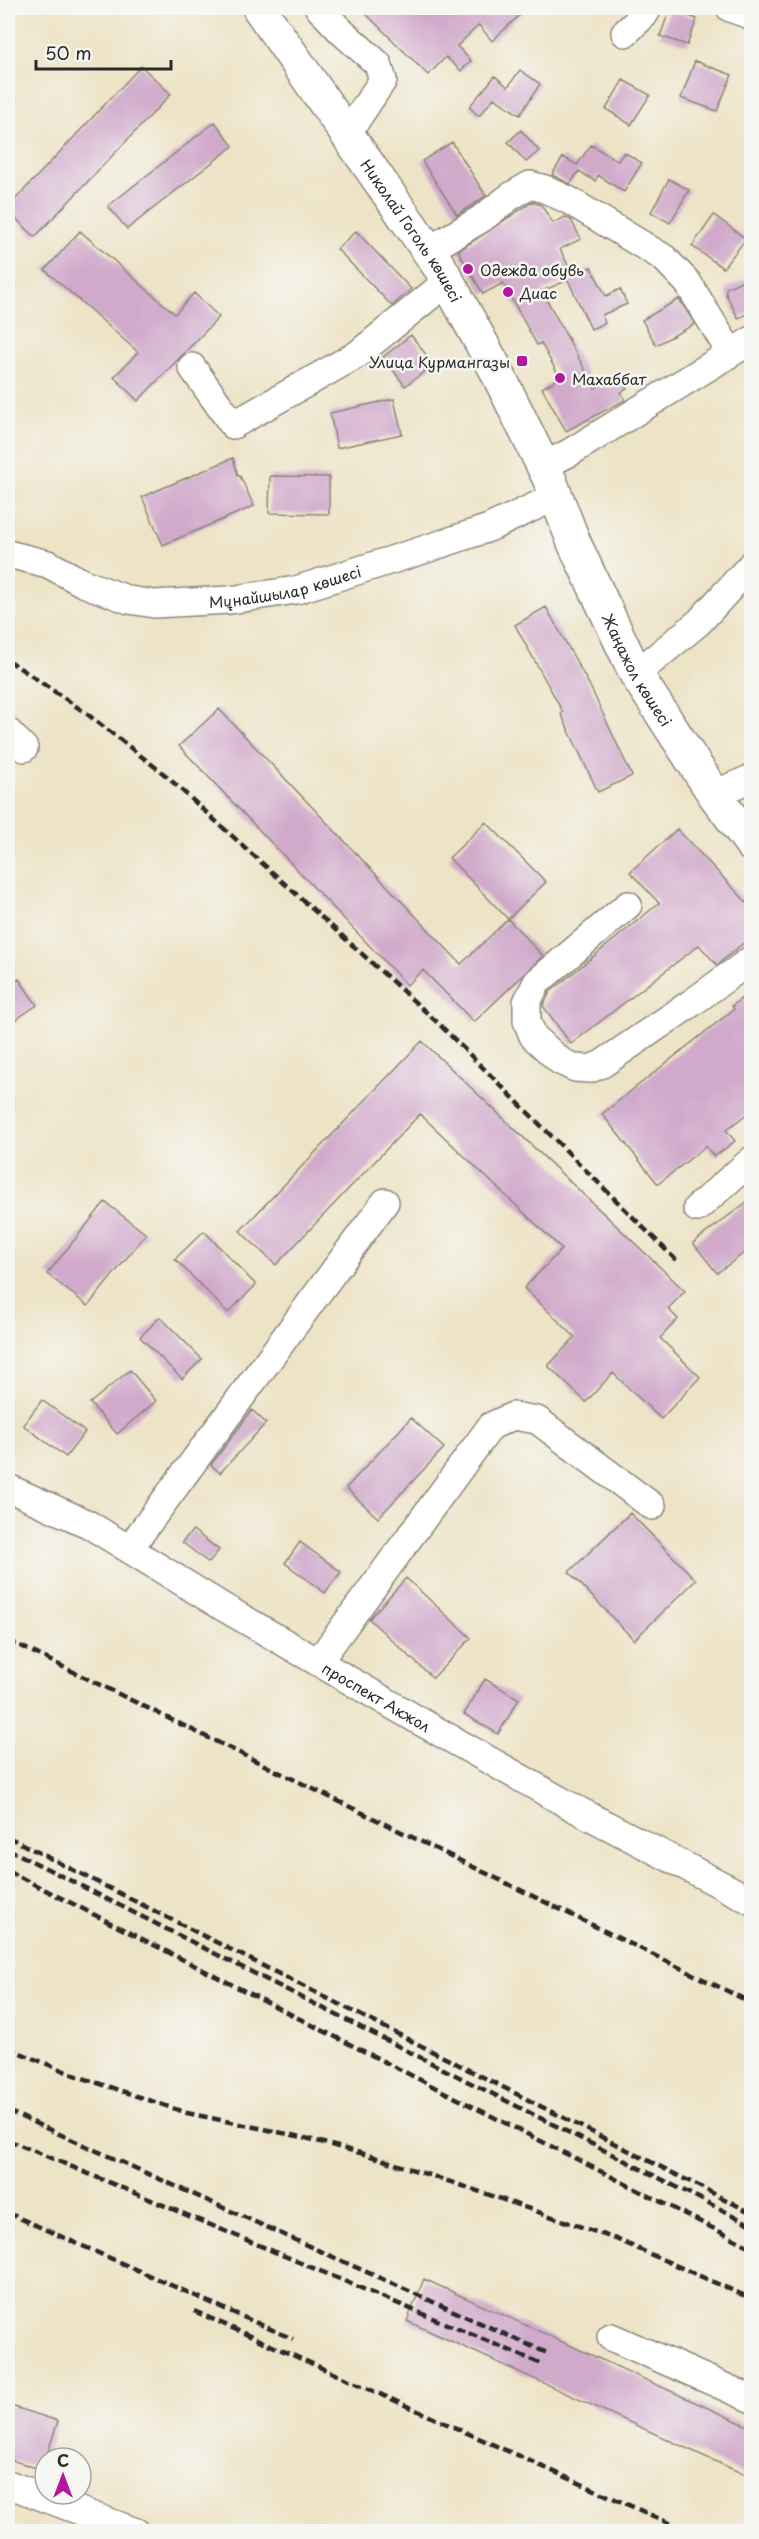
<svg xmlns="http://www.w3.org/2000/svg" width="759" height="2539" font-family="'Playpen Sans',sans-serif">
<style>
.building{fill:#d0a9cb}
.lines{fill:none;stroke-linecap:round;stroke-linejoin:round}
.minor-casing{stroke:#8c8778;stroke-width:30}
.major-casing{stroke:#8c8778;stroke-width:36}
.minor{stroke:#fff;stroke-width:27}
.major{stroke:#fff;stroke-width:33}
.rail{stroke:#2b2b2b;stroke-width:4.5;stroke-dasharray:9 4.5;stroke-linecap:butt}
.poi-dot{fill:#b5179e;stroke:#f6f6f2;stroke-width:2}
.labels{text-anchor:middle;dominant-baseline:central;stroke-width:5;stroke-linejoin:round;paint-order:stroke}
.street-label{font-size:15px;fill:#2b2b2b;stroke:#f6f6f2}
.poi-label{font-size:15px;fill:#2b2b2b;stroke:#f6f6f2;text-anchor:start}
</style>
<rect width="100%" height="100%" fill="#f6f6f2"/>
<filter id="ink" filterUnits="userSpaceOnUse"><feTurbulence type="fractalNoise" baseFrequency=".0167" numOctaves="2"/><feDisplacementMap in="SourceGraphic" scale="12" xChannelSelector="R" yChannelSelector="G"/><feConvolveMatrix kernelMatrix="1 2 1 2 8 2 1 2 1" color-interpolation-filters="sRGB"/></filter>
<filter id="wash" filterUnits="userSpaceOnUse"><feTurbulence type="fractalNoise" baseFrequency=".008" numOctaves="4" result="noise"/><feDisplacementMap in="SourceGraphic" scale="24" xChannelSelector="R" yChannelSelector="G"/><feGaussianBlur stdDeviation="1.35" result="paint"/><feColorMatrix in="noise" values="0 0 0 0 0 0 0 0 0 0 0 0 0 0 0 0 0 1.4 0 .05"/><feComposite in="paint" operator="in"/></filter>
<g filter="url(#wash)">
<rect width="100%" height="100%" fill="#ede3c6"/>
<g id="blocks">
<path class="building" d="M 360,8 L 527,8 L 492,41 L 479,25 L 457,46 L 471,61 L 461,71 L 446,57 L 428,75 Z
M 670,9 L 697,19 L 687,45 L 660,36 Z
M 695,61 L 732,75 L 717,111 L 681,98 Z
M 141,66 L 171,94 L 35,237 L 8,211 L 8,207 Z
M 520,70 L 540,84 L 520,115 L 494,98 L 479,116 L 469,107 L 495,76 L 508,87 Z
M 623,80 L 650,95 L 631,125 L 606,109 Z
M 215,122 L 233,146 L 127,229 L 108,206 Z
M 521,130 L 539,151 L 526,162 L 508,142 Z
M 452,142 L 486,196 L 457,215 L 422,161 Z
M 591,145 L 618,161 L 624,152 L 642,163 L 624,192 L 598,175 L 595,181 L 579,171 L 570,184 L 552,175 L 563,157 L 577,165 Z
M 669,179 L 689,190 L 670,223 L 651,212 Z
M 532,202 L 541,205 L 553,223 L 565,217 L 571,220 L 581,239 L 560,249 L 573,275 L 591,267 L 606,296 L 620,289 L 627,304 L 602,315 L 605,323 L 591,329 L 568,280 L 542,291 L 595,388 L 619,376 L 627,389 L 621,392 L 625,400 L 566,431 L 542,388 L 560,378 L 541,343 L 537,345 L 503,283 L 483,294 L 458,251 Z
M 714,215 L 746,239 L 723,268 L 692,246 Z
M 80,231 L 175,314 L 194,293 L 219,317 L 138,401 L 114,377 L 138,352 L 45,270 Z
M 356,231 L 411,289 L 392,306 L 337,249 Z
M 752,276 L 752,312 L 738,318 L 726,294 L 726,288 Z
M 679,299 L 695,324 L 656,345 L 642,320 Z
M 411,335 L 434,365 L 405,386 L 383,357 Z
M 394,399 L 402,434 L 337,448 L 330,413 Z
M 233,458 L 238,476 L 240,476 L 254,506 L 163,545 L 142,497 Z
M 270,476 L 329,477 L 329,514 L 269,513 Z
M 546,607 L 590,686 L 632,776 L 598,792 L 561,714 L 563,712 L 515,625 Z
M 219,709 L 461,964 L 508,919 L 543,956 L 474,1022 L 423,970 L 407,985 L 179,746 Z
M 486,822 L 546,882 L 508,919 L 449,858 Z
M 677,829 L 752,908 L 752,936 L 717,965 L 699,945 L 571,1044 L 543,1006 L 550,992 L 659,903 L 630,872 Z
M 19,979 L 37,1005 L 8,1025 L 8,987 Z
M 752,990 L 752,1110 L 726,1130 L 735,1141 L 714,1157 L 706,1146 L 658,1184 L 602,1114 L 734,1009 L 732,1006 Z
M 422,1041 L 685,1291 L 668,1309 L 678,1319 L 660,1338 L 700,1377 L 661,1419 L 613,1373 L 586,1402 L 548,1366 L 575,1337 L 524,1288 L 562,1249 L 420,1114 L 276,1265 L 240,1231 Z
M 752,1198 L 752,1247 L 717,1273 L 693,1243 Z
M 105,1202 L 146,1234 L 88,1306 L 47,1274 Z
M 204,1231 L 256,1285 L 228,1313 L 175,1259 Z
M 160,1317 L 202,1359 L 182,1379 L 140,1337 Z
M 130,1370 L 156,1401 L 117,1434 L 90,1403 Z
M 42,1400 L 85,1432 L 66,1457 L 23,1425 Z
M 252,1410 L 266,1423 L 220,1473 L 211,1465 Z
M 411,1418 L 444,1448 L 378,1518 L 346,1488 Z
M 630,1513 L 696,1580 L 634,1640 L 569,1572 Z
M 193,1530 L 219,1550 L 209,1563 L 182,1542 Z
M 300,1542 L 341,1572 L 325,1593 L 285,1563 Z
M 406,1578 L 471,1638 L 433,1678 L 369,1619 Z
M 485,1679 L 519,1699 L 498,1734 L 464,1714 Z
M 424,2279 L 752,2428 L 752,2478 L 407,2321 Z
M 8,2405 L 58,2421 L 42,2470 L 8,2459 Z"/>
</g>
</g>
<g filter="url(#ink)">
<use href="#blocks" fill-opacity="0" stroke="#8c8778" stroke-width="1.5"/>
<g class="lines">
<g class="minor-casing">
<g id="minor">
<path d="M 319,8 L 343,33 L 378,64 L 383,80 L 347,134"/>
<path d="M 730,8 L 752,16"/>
<path d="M 625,33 L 644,15 L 648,8"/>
<path d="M 429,250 L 481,219 L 511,196 L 530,185 L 545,189 L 570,201 L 664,258 L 688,283 L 730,352"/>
<path d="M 192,367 L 233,425 L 358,354 L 448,281"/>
<path d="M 543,466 L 569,453 L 752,340"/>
<path id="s1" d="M 8,554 L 48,564 L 83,583 L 129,600 L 154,604 L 230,600 L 296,590 L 420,551 L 489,528 L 557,496"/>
<path d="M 636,674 L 699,622 L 752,564"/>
<path d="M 8,732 L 24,748"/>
<path d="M 714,794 L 752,778"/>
<path d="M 628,905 L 537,982 L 527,1002 L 527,1021 L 533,1036 L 560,1061 L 575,1068 L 590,1069 L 602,1064 L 693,1002 L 752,959"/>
<path d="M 697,1208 L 752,1160"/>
<path id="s2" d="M 8,1488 L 88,1524 L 223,1607 L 423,1723 L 574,1808 L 752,1901"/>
<path d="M 129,1549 L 385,1202"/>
<path d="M 318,1662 L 491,1426 L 513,1416 L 537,1420 L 652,1506"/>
<path d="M 611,2337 L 752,2399"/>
<path d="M 8,2484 L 136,2532"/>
</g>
</g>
<g class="major-casing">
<g id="major">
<path id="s3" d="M 259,8 L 441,269 L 494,366 L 549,478 L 575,545 L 636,674 L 714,794 L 752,845"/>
</g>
</g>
<use href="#minor" class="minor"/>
<use href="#major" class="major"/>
<path class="rail" d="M 8,660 L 86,713 L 164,774 L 438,1023 L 678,1262
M 8,1640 L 752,2003
M 8,1837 L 752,2213
M 8,1849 L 752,2225
M 8,1871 L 752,2248
M 8,2048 L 74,2075 L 187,2113 L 302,2137 L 371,2156 L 472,2189 L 616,2239 L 752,2299
M 8,2111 L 547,2353
M 8,2140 L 542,2364
M 8,2213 L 293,2339
M 194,2311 L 689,2532"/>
</g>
</g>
<g class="poi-dot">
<circle cx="468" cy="269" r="6"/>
<circle cx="508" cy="292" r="6"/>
<rect x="516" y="355" width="12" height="12" rx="3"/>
<circle cx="560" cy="378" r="6"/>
</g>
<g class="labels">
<g class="street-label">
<text stroke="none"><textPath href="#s3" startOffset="270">Николай Гоголь көшесі</textPath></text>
<text stroke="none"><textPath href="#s1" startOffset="288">Мұнайшылар көшесі</textPath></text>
<text stroke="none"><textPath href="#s3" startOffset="765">Жаңажол көшесі</textPath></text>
<text stroke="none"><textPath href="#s2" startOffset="424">проспект Акжол</textPath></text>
</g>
<g class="poi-label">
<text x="480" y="269">Одежда обувь</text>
<text x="520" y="292">Диас</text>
<text x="510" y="361" text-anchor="end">Улица Курмангазы</text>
<text x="572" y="378">Махаббат</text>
</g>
</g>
<rect width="759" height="2539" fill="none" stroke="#f6f6f2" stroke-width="30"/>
<g transform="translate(63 2476)"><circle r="28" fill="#f6f6f2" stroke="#a5a5a2" stroke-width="1.5"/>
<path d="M0-4.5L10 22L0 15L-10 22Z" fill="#b5179e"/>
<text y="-9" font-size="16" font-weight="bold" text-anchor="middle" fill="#2b2b2b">С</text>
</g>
<path d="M36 60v9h135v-9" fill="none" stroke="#2b2b2b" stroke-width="3"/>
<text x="45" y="60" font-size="18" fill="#2b2b2b" stroke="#f6f6f2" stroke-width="4.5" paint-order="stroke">50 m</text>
</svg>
